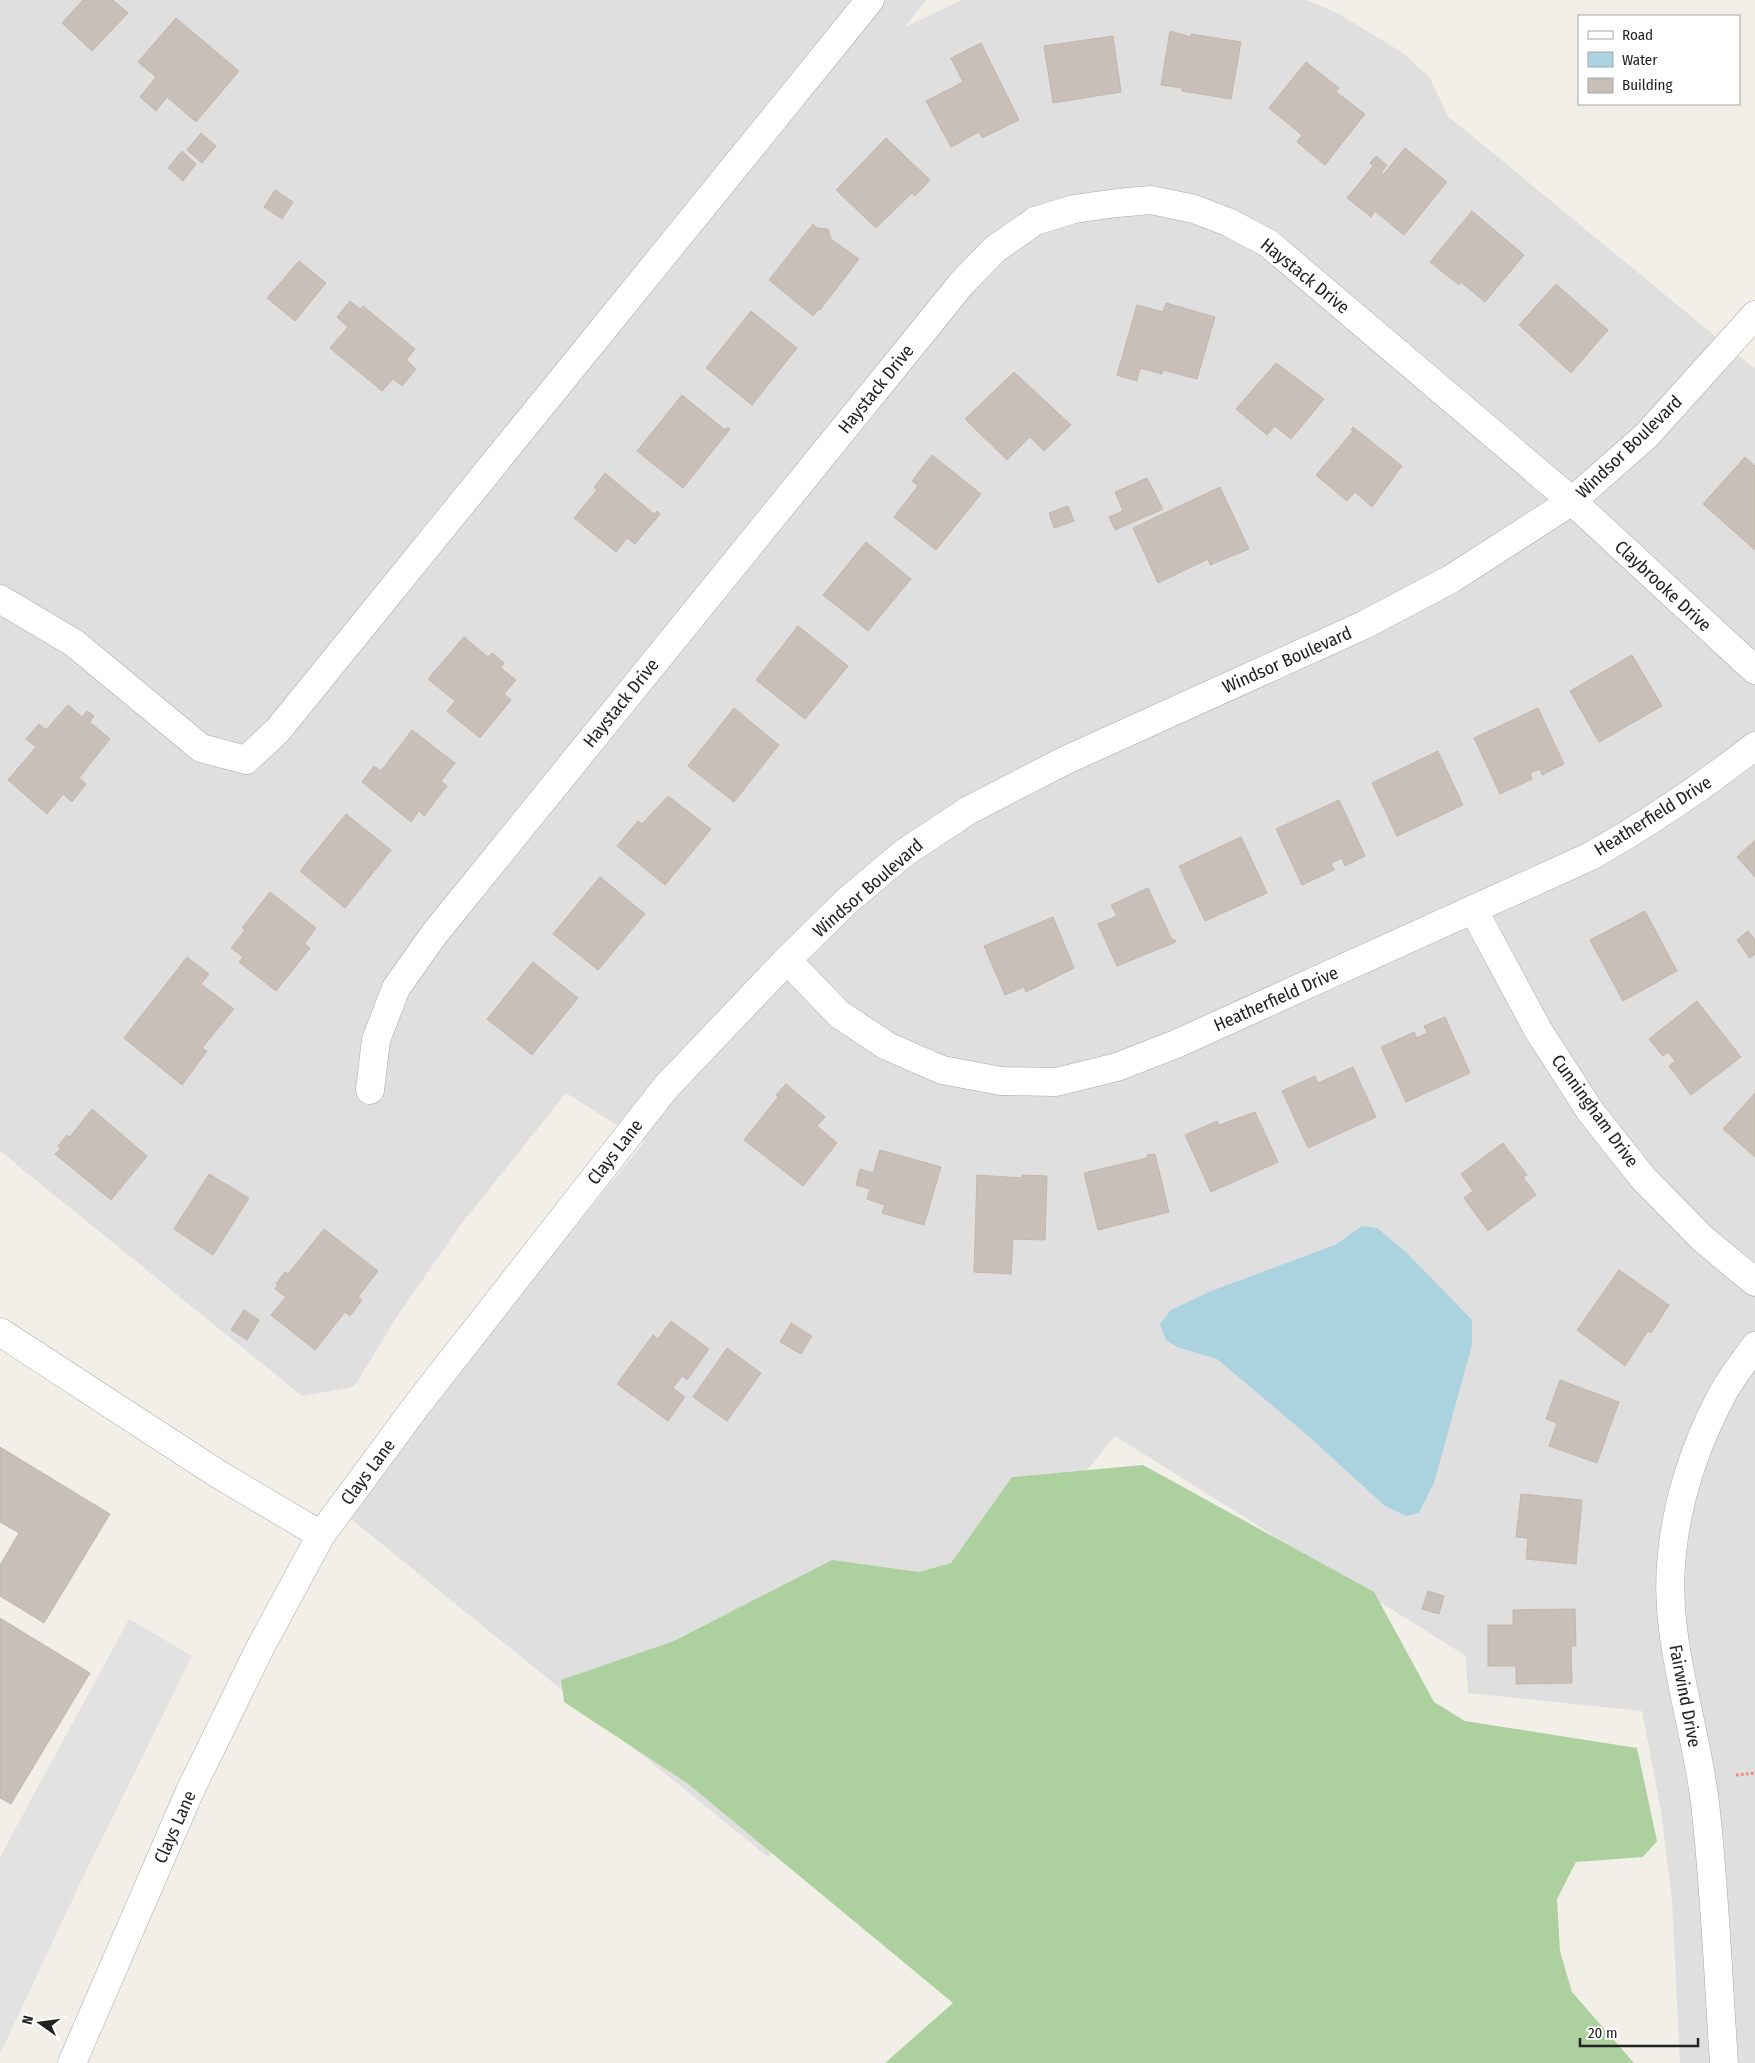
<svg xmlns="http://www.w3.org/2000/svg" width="1755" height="2063" font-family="'Fira Sans Condensed',sans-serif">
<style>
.residential{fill:#e0dfdf}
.forest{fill:#add19e}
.parking{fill:#e2e2e2}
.water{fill:#aad3df}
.building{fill:#c7bfb8;stroke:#c4b6ab}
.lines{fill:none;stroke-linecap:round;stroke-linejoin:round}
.minor-casing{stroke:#a9a9a9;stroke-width:29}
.path{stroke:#fa8072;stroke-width:3;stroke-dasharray:2.5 2.5;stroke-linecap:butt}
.minor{stroke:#fff;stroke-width:28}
.labels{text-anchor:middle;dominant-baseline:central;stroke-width:4.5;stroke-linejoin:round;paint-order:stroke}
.street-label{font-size:18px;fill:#222;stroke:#fff}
</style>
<rect width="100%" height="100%" fill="#f2efe9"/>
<path class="residential" d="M 0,0 L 926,0 L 905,27 L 962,0 L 1307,0 L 1339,14 L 1403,53 L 1430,78 L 1448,116 L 1755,369 L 1755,2063 L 1680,2063 L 1672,1900 L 1661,1811 L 1642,1711 L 1468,1693 L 1466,1656 L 1115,1436 L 768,1857 L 351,1519 L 429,1408 L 644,1142 L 566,1093 L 459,1227 L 396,1318 L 354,1387 L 302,1396 L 0,1151 Z"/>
<path class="forest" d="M 1143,1465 L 1374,1592 L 1434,1702 L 1465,1721 L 1637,1748 L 1657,1841 L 1643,1857 L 1576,1862 L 1557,1899 L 1560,1951 L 1572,1992 L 1634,2063 L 885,2063 L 953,2003 L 687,1783 L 564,1702 L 561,1680 L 674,1641 L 832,1560 L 919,1572 L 951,1563 L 1012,1477 Z"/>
<path class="parking" d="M 129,1619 L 192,1656 L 83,1877 L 0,2054 L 0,1857 Z"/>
<path class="water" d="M 1362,1226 L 1377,1228 L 1406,1252 L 1472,1320 L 1472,1345 L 1434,1483 L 1419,1513 L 1406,1516 L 1385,1506 L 1306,1434 L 1217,1359 L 1177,1347 L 1166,1340 L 1160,1324 L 1171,1310 L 1211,1291 L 1335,1245 Z"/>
<path class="building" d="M 83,0 L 113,0 L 128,13 L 92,51 L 62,23 Z
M 176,18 L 239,71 L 196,122 L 167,97 L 156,111 L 140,97 L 156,77 L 138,62 Z
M 1170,31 L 1191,37 L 1191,34 L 1241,42 L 1231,99 L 1182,91 L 1182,88 L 1161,85 Z
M 1113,36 L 1121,92 L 1053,103 L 1044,46 Z
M 981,43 L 1019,120 L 982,138 L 979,132 L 951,147 L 926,101 L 963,82 L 951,58 Z
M 1306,62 L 1339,88 L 1336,92 L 1365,114 L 1325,165 L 1297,142 L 1302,135 L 1269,108 Z
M 201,133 L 216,146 L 202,163 L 187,150 Z
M 886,138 L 930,180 L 915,196 L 912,193 L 876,228 L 836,190 Z
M 1405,148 L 1447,182 L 1404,235 L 1375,211 L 1371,217 L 1347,198 L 1373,166 L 1370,163 L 1376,156 L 1387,165 L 1381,173 L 1383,175 Z
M 182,151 L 196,164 L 183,181 L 168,168 Z
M 275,190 L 293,202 L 282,219 L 264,207 Z
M 1472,211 L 1524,255 L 1485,302 L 1461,282 L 1459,285 L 1430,262 Z
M 813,224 L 817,228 L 828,229 L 831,239 L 859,259 L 820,310 L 819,309 L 813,316 L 769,280 Z
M 299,261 L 326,283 L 295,321 L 267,298 Z
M 1556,284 L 1608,330 L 1571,373 L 1519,325 Z
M 350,301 L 360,309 L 363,306 L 415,349 L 406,360 L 416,369 L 402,386 L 393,379 L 382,391 L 330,348 L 348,327 L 337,317 Z
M 1166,303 L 1215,317 L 1197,379 L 1163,370 L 1162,374 L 1140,368 L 1137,381 L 1117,375 L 1137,305 L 1163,312 Z
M 751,311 L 797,348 L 752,405 L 706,368 Z
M 1276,363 L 1324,399 L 1291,439 L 1275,426 L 1267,435 L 1236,409 Z
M 1014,372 L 1071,425 L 1044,451 L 1030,437 L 1007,460 L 965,419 Z
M 682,395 L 725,430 L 727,427 L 730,429 L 683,488 L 637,451 Z
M 1353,427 L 1402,466 L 1372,507 L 1355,492 L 1347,501 L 1316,475 L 1353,431 L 1351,430 Z
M 932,455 L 981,494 L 936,550 L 894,517 L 918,486 L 912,481 Z
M 1745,457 L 1755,466 L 1755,550 L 1703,504 Z
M 605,473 L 654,514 L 657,511 L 660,514 L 635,544 L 627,538 L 616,552 L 574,518 L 597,490 L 594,487 Z
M 1147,478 L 1163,509 L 1115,530 L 1109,517 L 1123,511 L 1115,492 Z
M 1220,487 L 1249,549 L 1210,565 L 1208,559 L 1158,583 L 1133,528 Z
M 1068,506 L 1074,521 L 1054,528 L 1049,513 Z
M 866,542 L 911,579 L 868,631 L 823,595 Z
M 798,626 L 848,666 L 805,719 L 756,680 Z
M 464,637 L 488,657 L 492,653 L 504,663 L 501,668 L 516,680 L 504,694 L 511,700 L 480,738 L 447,711 L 455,701 L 428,679 Z
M 1632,655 L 1662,706 L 1599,742 L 1570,691 Z
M 68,705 L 82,717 L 87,711 L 94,716 L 90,722 L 110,739 L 79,778 L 86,784 L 72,802 L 63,794 L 47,814 L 8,780 L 36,747 L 26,739 L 39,724 L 46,730 Z
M 734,708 L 779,745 L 734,802 L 688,766 Z
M 1538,708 L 1564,764 L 1542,775 L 1540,769 L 1530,773 L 1532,779 L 1500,794 L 1474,738 Z
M 412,730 L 455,763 L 441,781 L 447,786 L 424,816 L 419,811 L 411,822 L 362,782 L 374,766 L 381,771 Z
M 1438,751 L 1463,805 L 1397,836 L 1372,783 Z
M 668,796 L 711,829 L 665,885 L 617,846 L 638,821 L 642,824 Z
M 1339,800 L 1365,856 L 1345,866 L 1342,858 L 1331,863 L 1334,870 L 1302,885 L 1276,829 Z
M 346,814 L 391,850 L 345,908 L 300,871 Z
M 1241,837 L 1267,893 L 1205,921 L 1179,866 Z
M 1755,840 L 1755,877 L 1737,857 Z
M 600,877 L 645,914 L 598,970 L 553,934 Z
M 1148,888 L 1172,940 L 1174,939 L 1176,942 L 1117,966 L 1098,924 L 1117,916 L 1111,905 Z
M 270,892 L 316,928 L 304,944 L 310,948 L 276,991 L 239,962 L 243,957 L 231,948 L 245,930 L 242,928 Z
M 1645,911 L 1677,971 L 1623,1001 L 1590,940 Z
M 1053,917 L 1074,968 L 1026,992 L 1024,987 L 1005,995 L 984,946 Z
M 1748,931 L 1755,940 L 1755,954 L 1750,958 L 1737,940 Z
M 187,957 L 209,974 L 201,984 L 234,1009 L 202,1048 L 207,1051 L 182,1085 L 124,1038 Z
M 533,962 L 578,998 L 532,1055 L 487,1019 Z
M 1697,1001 L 1741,1057 L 1691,1095 L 1669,1066 L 1675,1061 L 1668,1052 L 1663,1056 L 1649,1039 Z
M 1445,1017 L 1470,1073 L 1406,1102 L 1381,1047 L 1414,1032 L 1417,1038 L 1427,1033 L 1424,1026 Z
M 1353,1067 L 1376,1117 L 1308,1148 L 1282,1091 L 1315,1076 L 1318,1083 Z
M 786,1084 L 825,1117 L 817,1126 L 837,1143 L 803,1186 L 744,1140 L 778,1097 L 776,1095 Z
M 1755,1093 L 1755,1157 L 1723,1129 Z
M 92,1109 L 147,1156 L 111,1200 L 55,1154 L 61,1148 L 58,1146 L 67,1135 L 70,1137 Z
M 1255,1112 L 1278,1162 L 1211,1192 L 1185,1135 L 1217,1121 L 1219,1125 Z
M 1503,1143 L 1527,1175 L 1523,1177 L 1536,1195 L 1488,1231 L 1464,1198 L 1473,1191 L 1461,1174 Z
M 880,1150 L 941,1167 L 924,1225 L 882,1213 L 885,1205 L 867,1199 L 870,1189 L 856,1185 L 860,1169 L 873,1173 Z
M 1155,1154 L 1169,1212 L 1098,1230 L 1084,1173 L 1147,1158 L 1147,1155 Z
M 209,1174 L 249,1198 L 213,1255 L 174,1229 Z
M 977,1175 L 1022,1178 L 1022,1175 L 1047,1176 L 1045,1240 L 1013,1239 L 1011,1274 L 974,1272 Z
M 324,1229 L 378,1271 L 358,1297 L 362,1300 L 350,1316 L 345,1312 L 315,1350 L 271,1315 L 286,1297 L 275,1289 L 278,1285 L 276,1284 L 285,1272 L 288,1274 Z
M 1619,1270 L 1669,1305 L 1651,1333 L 1648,1331 L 1625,1366 L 1577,1330 Z
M 244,1310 L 259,1320 L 247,1340 L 231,1330 Z
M 671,1321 L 709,1349 L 687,1380 L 682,1376 L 673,1388 L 685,1397 L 668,1421 L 617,1384 L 653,1335 L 658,1339 Z
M 791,1323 L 812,1336 L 801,1354 L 780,1342 Z
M 727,1348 L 761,1373 L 727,1421 L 693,1397 Z
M 1560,1380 L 1619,1402 L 1597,1463 L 1549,1446 L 1557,1423 L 1546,1419 Z
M 0,1447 L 110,1514 L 44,1623 L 0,1596 L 0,1565 L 19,1533 L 0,1522 Z
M 1521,1494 L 1582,1500 L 1576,1564 L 1526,1559 L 1528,1538 L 1516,1537 Z
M 1428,1591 L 1444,1596 L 1439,1614 L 1422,1609 Z
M 1575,1609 L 1576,1646 L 1571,1646 L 1572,1683 L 1516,1684 L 1516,1666 L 1488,1666 L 1488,1625 L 1513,1625 L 1513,1610 Z
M 0,1618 L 90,1673 L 11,1804 L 0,1798 Z"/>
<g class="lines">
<g class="minor-casing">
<path id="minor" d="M 0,599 L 74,643 L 201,748 L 246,760 L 278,730 L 870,0
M 1473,909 L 1538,1030 L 1590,1111 L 1643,1178 L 1703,1239 L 1755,1282
M 787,960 L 839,1014 L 887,1046 L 942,1070 L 1001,1081 L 1056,1082 L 1117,1067 L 1176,1044 L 1591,856 C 1651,822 1701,788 1755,746
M 370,1090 L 376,1040 L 396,988 L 435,933 L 962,283 L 995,249 L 1035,221 L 1074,209 L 1117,203 L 1151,200 L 1194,209 L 1228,222 L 1268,243 L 1572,501 L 1755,670
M 0,1332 L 218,1474 L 321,1535
M 72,2063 L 190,1791 L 261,1646 L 321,1535 L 417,1405 L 666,1087 L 787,960 L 847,901 L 904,853 L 969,810 L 1064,761 L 1364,625 L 1451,579 L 1572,501 L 1646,436 L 1755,315
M 1724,2063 C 1718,1976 1715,1890 1705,1803 C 1698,1745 1680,1687 1673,1629 C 1662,1548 1685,1463 1723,1393 C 1732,1376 1745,1361 1755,1346"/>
</g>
<path class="path" d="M 1736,1775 L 1755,1773"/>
<use href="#minor" class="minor"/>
</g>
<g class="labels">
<g class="street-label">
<text transform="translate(1305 276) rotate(39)">Haystack Drive</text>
<text transform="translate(876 389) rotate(-51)">Haystack Drive</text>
<text transform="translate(1629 447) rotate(-44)">Windsor Boulevard</text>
<text transform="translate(1663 586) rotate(43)">Claybrooke Drive</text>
<text transform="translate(1287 660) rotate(-24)">Windsor Boulevard</text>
<text transform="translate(621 703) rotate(-51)">Haystack Drive</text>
<text transform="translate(1653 816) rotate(-32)">Heatherfield Drive</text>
<text transform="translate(868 888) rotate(-41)">Windsor Boulevard</text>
<text transform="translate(1276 999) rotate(-24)">Heatherfield Drive</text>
<text transform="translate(1595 1111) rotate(54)">Cunningham Drive</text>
<text transform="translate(615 1152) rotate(-52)">Clays Lane</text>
<text transform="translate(368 1472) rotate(-53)">Clays Lane</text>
<text transform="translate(1685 1696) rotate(79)">Fairwind Drive</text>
<text transform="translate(175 1827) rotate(-66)">Clays Lane</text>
</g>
</g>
<rect x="1578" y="15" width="162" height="90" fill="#ffffff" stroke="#a7a7a7"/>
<rect x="1588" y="31" width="25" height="8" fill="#ffffff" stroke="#a7a7a7"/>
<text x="1622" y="40" font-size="15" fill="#222222">Road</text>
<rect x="1588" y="52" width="25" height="15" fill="#aad3df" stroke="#a7a7a7"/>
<text x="1622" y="65" font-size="15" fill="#222222">Water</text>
<rect x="1588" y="78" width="25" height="15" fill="#c7bfb8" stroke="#a7a7a7"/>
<text x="1622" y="90" font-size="15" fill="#222222">Building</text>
<g transform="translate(40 2023) rotate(284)" stroke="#ffffff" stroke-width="4" paint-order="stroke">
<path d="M0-4L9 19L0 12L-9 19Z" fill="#222222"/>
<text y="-8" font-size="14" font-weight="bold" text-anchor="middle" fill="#222222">N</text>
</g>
<path d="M1580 2038v8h118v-8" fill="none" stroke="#222222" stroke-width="2.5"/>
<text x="1588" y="2038" font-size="15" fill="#222222" stroke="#ffffff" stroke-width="4" paint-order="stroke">20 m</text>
</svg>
